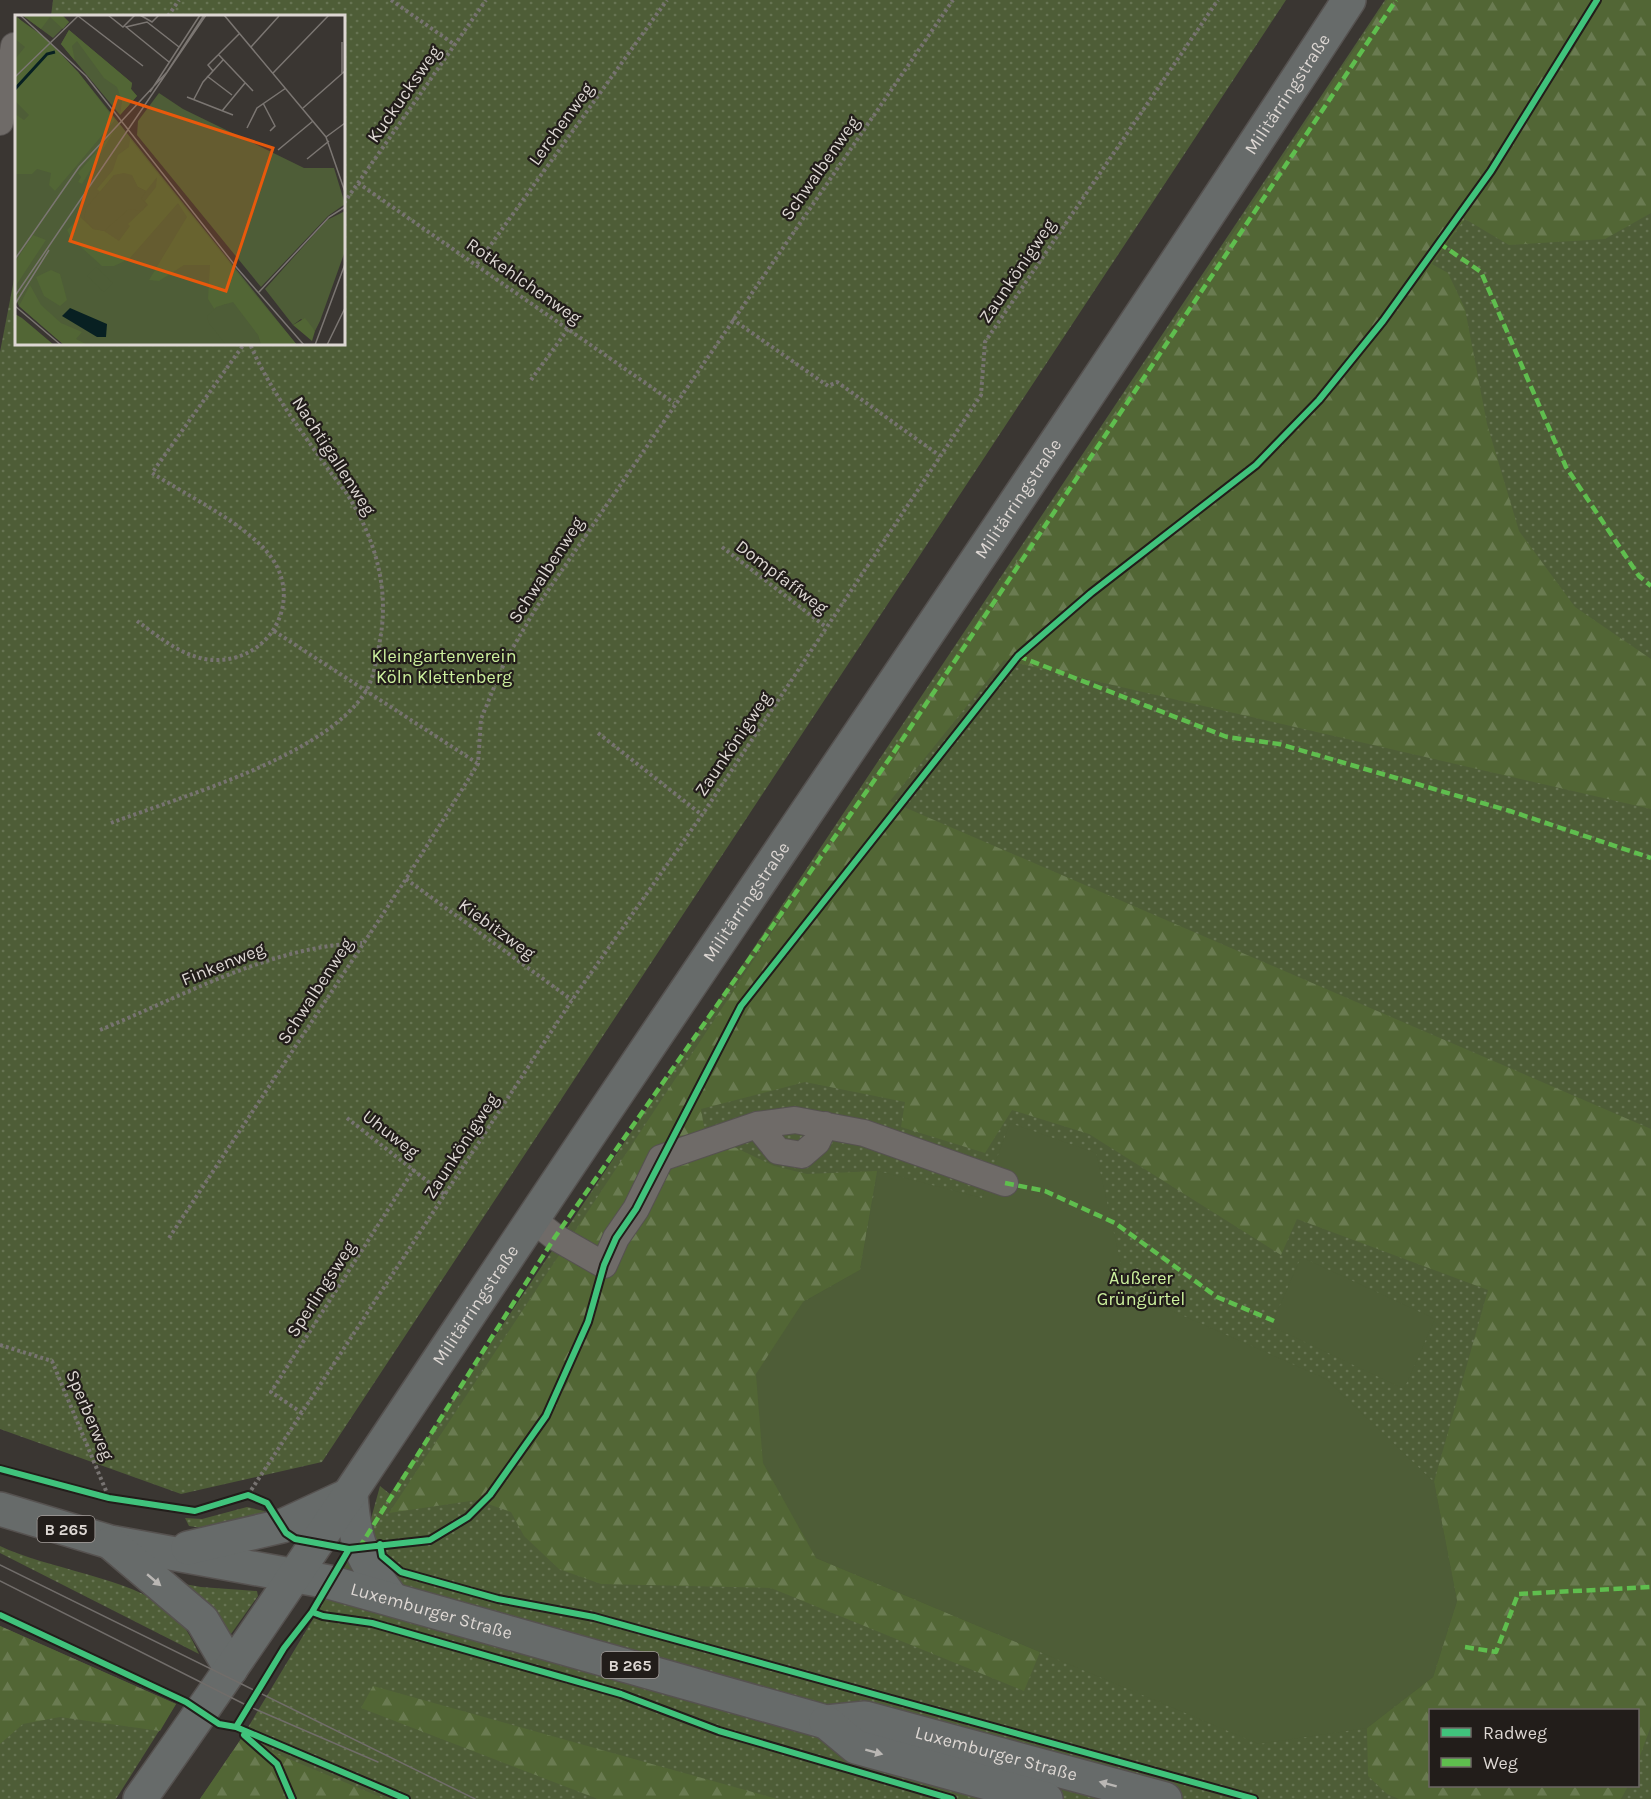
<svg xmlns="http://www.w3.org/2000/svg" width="1651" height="1799" font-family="Karla,sans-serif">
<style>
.green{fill:url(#green-dots);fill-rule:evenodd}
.forest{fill:url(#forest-firs)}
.pitch{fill:#4e5d37}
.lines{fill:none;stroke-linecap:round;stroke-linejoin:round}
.minor-casing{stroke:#565250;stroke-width:28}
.major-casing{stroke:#565250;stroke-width:36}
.path{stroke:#777371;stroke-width:4;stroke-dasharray:3 3;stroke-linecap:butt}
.minor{stroke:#6f6b68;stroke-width:26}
.major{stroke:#676b6a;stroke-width:33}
.tram{stroke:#716d6a;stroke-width:1.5}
.quiet{stroke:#5fbe4e;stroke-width:4.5;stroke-dasharray:9 4.5;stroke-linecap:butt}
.cycleway-casing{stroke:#221d1a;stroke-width:10}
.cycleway{stroke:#40c37c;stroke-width:6}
.oneway{fill:#bab7b4}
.labels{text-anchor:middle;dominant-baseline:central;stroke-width:4.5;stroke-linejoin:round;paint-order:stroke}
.shield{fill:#221d1a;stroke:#a59f9c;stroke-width:1.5}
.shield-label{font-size:16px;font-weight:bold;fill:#ddd7d3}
.street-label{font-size:18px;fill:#ddd7d3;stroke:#221d1a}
.park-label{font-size:18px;fill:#cdf19e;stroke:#221d1a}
.inset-river{fill:none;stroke:#082022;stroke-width:3}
.inset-road{fill:none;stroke:#7b7672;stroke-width:1.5}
.view{fill:#e8590c;fill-opacity:0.15;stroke:#e8590c;stroke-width:3}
.inset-edge{fill:none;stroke:#ddd7d3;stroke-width:3}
</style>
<defs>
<pattern id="green-dots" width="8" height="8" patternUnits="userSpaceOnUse" patternTransform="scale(1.5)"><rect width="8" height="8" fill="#4e5d37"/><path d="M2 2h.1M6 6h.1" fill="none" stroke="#677453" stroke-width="1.8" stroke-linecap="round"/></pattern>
<pattern id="forest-firs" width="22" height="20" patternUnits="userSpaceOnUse" patternTransform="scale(1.5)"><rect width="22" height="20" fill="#526635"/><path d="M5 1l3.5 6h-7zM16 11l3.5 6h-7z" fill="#6a7b51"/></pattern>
</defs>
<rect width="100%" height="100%" fill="#3a3632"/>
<path class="green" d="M 53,0 L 1286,0 L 322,1462 L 181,1494 L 0,1429 L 0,352 L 16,269 L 16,344 L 344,344 L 344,16 L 51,16 Z
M 1385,0 L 1651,0 L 1651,1799 L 200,1799 L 241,1739 L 369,1526 L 380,1486 L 390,1494 ZM 1430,1710 L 1638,1710 L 1638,1786 L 1430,1786 Z
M 247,1507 L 264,1511 L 272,1521 L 209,1529 L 189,1526 L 185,1518 L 202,1519 Z
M 0,1546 C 48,1569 130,1578 168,1609 C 183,1621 191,1637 199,1654 L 0,1553 Z
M 162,1580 L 201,1587 L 257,1591 L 258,1596 L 231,1634 L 205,1608 Z
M 0,1626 L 176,1704 L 116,1799 L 0,1799 Z"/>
<path class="forest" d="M 1387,0 L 1651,0 L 1651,213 L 1605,239 L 1509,245 L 1465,219 L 1432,264 L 1448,273 L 1465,309 L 1487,424 L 1519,531 L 1575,607 L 1651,659 L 1651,809 L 1004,660 L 890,801 L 1651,1129 L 1651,1726 L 1638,1761 L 1638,1710 L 1430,1710 L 1430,1786 L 1628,1786 L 1621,1799 L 1399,1799 L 1387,1794 L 1368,1776 L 1367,1728 L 1433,1677 L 1457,1601 L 1434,1482 L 1488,1290 L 1297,1219 L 1281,1255 L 1089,1134 L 1012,1110 L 985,1153 L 901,1127 L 905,1102 L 805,1082 L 701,1109 L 705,1133 L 774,1166 L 807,1174 L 877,1171 L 860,1270 L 803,1302 L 816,1558 L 1040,1652 L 1024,1691 L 771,1588 L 601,1584 L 559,1569 L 524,1536 L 511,1512 L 477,1500 L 389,1513 Z
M 0,1626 L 176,1704 L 160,1731 L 60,1717 L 23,1724 L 0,1744 Z
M 373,1686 L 777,1799 L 598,1799 L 361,1708 Z
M 241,1739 L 385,1799 L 200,1799 Z"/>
<path class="pitch" d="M 1010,1123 L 1096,1153 L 1127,1291 L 1326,1379 L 1434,1482 L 1457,1601 L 1433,1677 L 1367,1728 L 1259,1744 L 816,1558 L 763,1463 L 756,1374 L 803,1302 L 860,1270 L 878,1171 L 982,1198 Z
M 1301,1257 L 1435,1319 L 1404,1389 L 1271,1326 Z"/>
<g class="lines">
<g class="minor-casing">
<path id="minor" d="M 0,122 L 14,46
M 757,1125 L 778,1151 L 802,1155 L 817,1142 L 825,1125
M 532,1219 L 555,1237 L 604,1265 L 616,1238 L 636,1209 L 661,1158 L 757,1125 L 795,1120 L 864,1133 L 1005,1183"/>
</g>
<g class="major-casing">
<g id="major">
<path d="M 351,1494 C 354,1544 363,1560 392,1599"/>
<path id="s1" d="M 0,1509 L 110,1542 L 329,1582 L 826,1722 L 865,1718 L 1165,1799"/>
<path d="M 111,1543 L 202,1620 L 231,1669"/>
<path d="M 188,1548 L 282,1526 L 351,1494"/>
<path d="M 826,1722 L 856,1747 L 1046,1799"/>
<path id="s2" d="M 140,1799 C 308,1562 465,1318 628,1077 C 869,719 1113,362 1349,0"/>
</g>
</g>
<path class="path" d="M 391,0 L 455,45
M 168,16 L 179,0
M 358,183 L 674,403
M 344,203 L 486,0
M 477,264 L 667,0
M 732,319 L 828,386 L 837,382 L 940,456
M 531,380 L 568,329
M 722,547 L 826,627
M 137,621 C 159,637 185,659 214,660 C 269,662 304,602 271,557 C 248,525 186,495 152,473 L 244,344
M 274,631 L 477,763
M 598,733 L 702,815
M 111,823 C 182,796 325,757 366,691 C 375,676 378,651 381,634 C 388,588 376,544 353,504 C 345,489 333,477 324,463 C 297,426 268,386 250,344
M 406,879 L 572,1000
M 100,1030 C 183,996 271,946 362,943
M 347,1118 L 445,1195
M 169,1238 L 406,879 L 478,764 L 481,719 L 505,661 L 536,608 L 953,0
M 0,1345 L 52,1361 L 109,1498
M 302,1413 L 271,1392 L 414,1169
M 248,1495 L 572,1000 L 702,815 L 981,395 L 985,342 L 1218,0"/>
<use href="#minor" class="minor"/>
<use href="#major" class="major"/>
<path class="tram" d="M 0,1565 L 475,1799
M 0,1581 L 248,1706 L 378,1762"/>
<path class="quiet" d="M 1439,243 L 1481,272 L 1566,467 L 1639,576 L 1651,586
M 1018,656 L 1227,737 L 1279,744 L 1510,811 L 1651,858
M 1005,1183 L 1045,1191 L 1115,1223 L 1217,1297 L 1274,1321
M 359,1548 L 555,1237 L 892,755 L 1396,0
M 1465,1647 L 1496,1652 L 1518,1594 L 1651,1587"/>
<g class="cycleway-casing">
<path id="cycleway" d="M 0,1469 L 109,1498 L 195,1511 L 248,1495 L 267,1503 L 286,1533 L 295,1539 L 349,1549
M 380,1544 L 382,1556 L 401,1572 L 498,1599 L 594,1617 L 1254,1799
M 312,1612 L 323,1616 L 372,1623 L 621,1694 L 719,1731 L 952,1799
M 0,1615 L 186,1702 L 219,1724 L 236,1727 L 406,1799
M 236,1727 L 284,1648 L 312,1612 L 349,1549 L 430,1540 L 468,1517 L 490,1495 L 546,1416 L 588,1322 L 604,1265 L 616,1238 L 636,1209 L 741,1006 L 1018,656 L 1091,593 L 1256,465 L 1319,400 L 1383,321 L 1491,171 L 1597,0
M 244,1735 L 277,1764 L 292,1799"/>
</g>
<use href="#cycleway" class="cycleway"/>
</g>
<defs><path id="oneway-solid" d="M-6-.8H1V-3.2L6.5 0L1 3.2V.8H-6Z" transform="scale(1.5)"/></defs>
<g class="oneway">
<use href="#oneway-solid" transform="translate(154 1580) rotate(40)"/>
<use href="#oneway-solid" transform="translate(874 1752) rotate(15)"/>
<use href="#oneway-solid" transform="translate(1108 1784) rotate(-165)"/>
</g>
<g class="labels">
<g class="shield">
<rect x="37.5" y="1516" width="57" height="26" rx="4.5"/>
<rect x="601.5" y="1652" width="57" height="26" rx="4.5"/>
</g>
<g class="shield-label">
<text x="66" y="1529">B 265</text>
<text x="630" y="1665">B 265</text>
</g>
<g class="street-label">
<text transform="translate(404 94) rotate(-55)">Kuckucksweg</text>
<text stroke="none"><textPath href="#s2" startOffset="2055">Militärringstraße</textPath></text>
<text transform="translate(561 124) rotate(-54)">Lerchenweg</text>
<text transform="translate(820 168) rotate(-55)">Schwalbenweg</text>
<text transform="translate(1017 271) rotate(-56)">Zaunkönigweg</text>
<text transform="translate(524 281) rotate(35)">Rotkehlchenweg</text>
<text transform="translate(334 456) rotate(57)">Nachtigallenweg</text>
<text stroke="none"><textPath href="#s2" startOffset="1569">Militärringstraße</textPath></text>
<text transform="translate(546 570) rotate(-57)">Schwalbenweg</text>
<text transform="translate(782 577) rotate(37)">Dompfaffweg</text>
<text transform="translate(733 744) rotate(-56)">Zaunkönigweg</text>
<text stroke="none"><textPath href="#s2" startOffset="1083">Militärringstraße</textPath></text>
<text transform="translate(497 929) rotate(36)">Kiebitzweg</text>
<text transform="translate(223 964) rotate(-22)">Finkenweg</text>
<text transform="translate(315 991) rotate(-57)">Schwalbenweg</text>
<text transform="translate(391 1134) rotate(38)">Uhuweg</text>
<text transform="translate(461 1146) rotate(-57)">Zaunkönigweg</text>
<text transform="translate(321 1289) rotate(-57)">Sperlingsweg</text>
<text stroke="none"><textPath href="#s2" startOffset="597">Militärringstraße</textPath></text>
<text transform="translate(90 1415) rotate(67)">Sperberweg</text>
<text stroke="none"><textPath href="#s1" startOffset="444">Luxemburger Straße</textPath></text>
<text stroke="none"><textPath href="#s1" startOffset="1029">Luxemburger Straße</textPath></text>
</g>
<g class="park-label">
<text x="444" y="656">Kleingartenverein<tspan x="444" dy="21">Köln Klettenberg</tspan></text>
<text x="1141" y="1278">Äußerer<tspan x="1141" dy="21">Grüngürtel</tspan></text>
</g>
</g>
<g transform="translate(15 15)">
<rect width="330" height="330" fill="#3a3632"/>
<path d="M 0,0 L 63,57 L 282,330 L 49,330 L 4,291 L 0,283 ZM 7,0 L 47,0 L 54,7 L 38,23 ZM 54,15 L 117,68 L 116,74 L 122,81 L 105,100 L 46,29 ZM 144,78 L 168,94 L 289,153 L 319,153 L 330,189 L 313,201 L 246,272 L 122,120 L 123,106 ZM 330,196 L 330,236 L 305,306 L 300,316 L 286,304 L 278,310 L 250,274 L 312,205 Z" fill="#4e5d37"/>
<path d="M 7,0 L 47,0 L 54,7 L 48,14 L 35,2 L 26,14 ZM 0,1 L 32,24 L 63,57 L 100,105 L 40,176 L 34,170 L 36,158 L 22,154 L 17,159 L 0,159 L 0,99 L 9,105 L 14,100 L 0,86 L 0,44 L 10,32 L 0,24 ZM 54,15 L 117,68 L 116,74 L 122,81 L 105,100 L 107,86 L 102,72 L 89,63 L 62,26 L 57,31 L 60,46 L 46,29 ZM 99,116 L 67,169 L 63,167 L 66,162 L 63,158 ZM 115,124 L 238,277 L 282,330 L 246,330 L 243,320 L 210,289 L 200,295 L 193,284 L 195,250 L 169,250 L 144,266 L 134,265 L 172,202 L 163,188 L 114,244 L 99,251 L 87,251 L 56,223 L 52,215 L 65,202 L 78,214 L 89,216 L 104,226 L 115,211 L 113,209 L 133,190 L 130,186 L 141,172 L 142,162 L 131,176 L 99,160 L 85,177 L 82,174 L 98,155 L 103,140 L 114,132 ZM 18,220 L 31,225 L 0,272 L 0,247 ZM 36,255 L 45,259 L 52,285 L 45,291 L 29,281 L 21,262 ZM 15,270 L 26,290 L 46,308 L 67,317 L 61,324 L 73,330 L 49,330 L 4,291 ZM 0,299 L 7,303 L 39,330 L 0,330 ZM 290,303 L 300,316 L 297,326 L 278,310 Z" fill="#526635"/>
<path d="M 109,158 L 117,160 L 123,172 L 131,176 L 126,184 L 132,189 L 127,196 L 114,194 L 89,216 L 78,214 L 69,203 L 71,193 L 99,160 ZM 81,252 L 98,268 L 89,277 L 72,261 ZM 218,287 L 243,320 L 246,330 L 211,330 L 194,308 L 192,302 L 201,292 Z" fill="#4e5d37"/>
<path d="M 55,293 L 92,309 L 91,322 L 82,322 L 47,301 Z" fill="#082022"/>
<path class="inset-river" d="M 0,74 L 32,39 L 40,37"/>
<path class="inset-road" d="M 5,0 L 71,61 L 222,253 L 289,330M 93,0 L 108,12 L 120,0M 125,0 L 137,7 L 144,0M 209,0 L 311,122 L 330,177M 258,0 L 286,0M 63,1 L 128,51M 327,27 L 327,59M 236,32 L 264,1M 203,39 L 238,76M 154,47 L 111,12 L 132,7 L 164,32M 198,56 L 193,50 L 224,19M 258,58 L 314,0M 192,61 L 217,80M 0,62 L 64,0M 135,77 L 185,0M 172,82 L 218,100M 179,84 L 188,67 L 208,45M 248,88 L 260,111 L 255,116M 288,93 L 330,56M 207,96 L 230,68M 232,113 L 242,93 L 271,73M 311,122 L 330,108M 263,135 L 298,106M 292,144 L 314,126M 0,244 L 64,152 L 152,57 L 189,0M 244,277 L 314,202 L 330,192M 0,281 L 191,0M 0,289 L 34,235M 0,291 L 46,330M 300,330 L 330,249M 312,330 L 330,293"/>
<path class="view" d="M 102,82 L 258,133 L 211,276 L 55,226 Z"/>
<rect width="330" height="330" class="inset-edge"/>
</g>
<rect x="1429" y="1709" width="210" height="78" fill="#221d1a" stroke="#6d6764" stroke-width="1.5"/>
<rect x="1441" y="1728" width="30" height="9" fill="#40c37c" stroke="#6d6764" stroke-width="1.5"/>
<text x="1483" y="1739" font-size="18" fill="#ddd7d3">Radweg</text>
<rect x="1441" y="1758" width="30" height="9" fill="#5fbe4e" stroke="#6d6764" stroke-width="1.5"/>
<text x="1483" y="1769" font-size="18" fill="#ddd7d3">Weg</text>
</svg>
